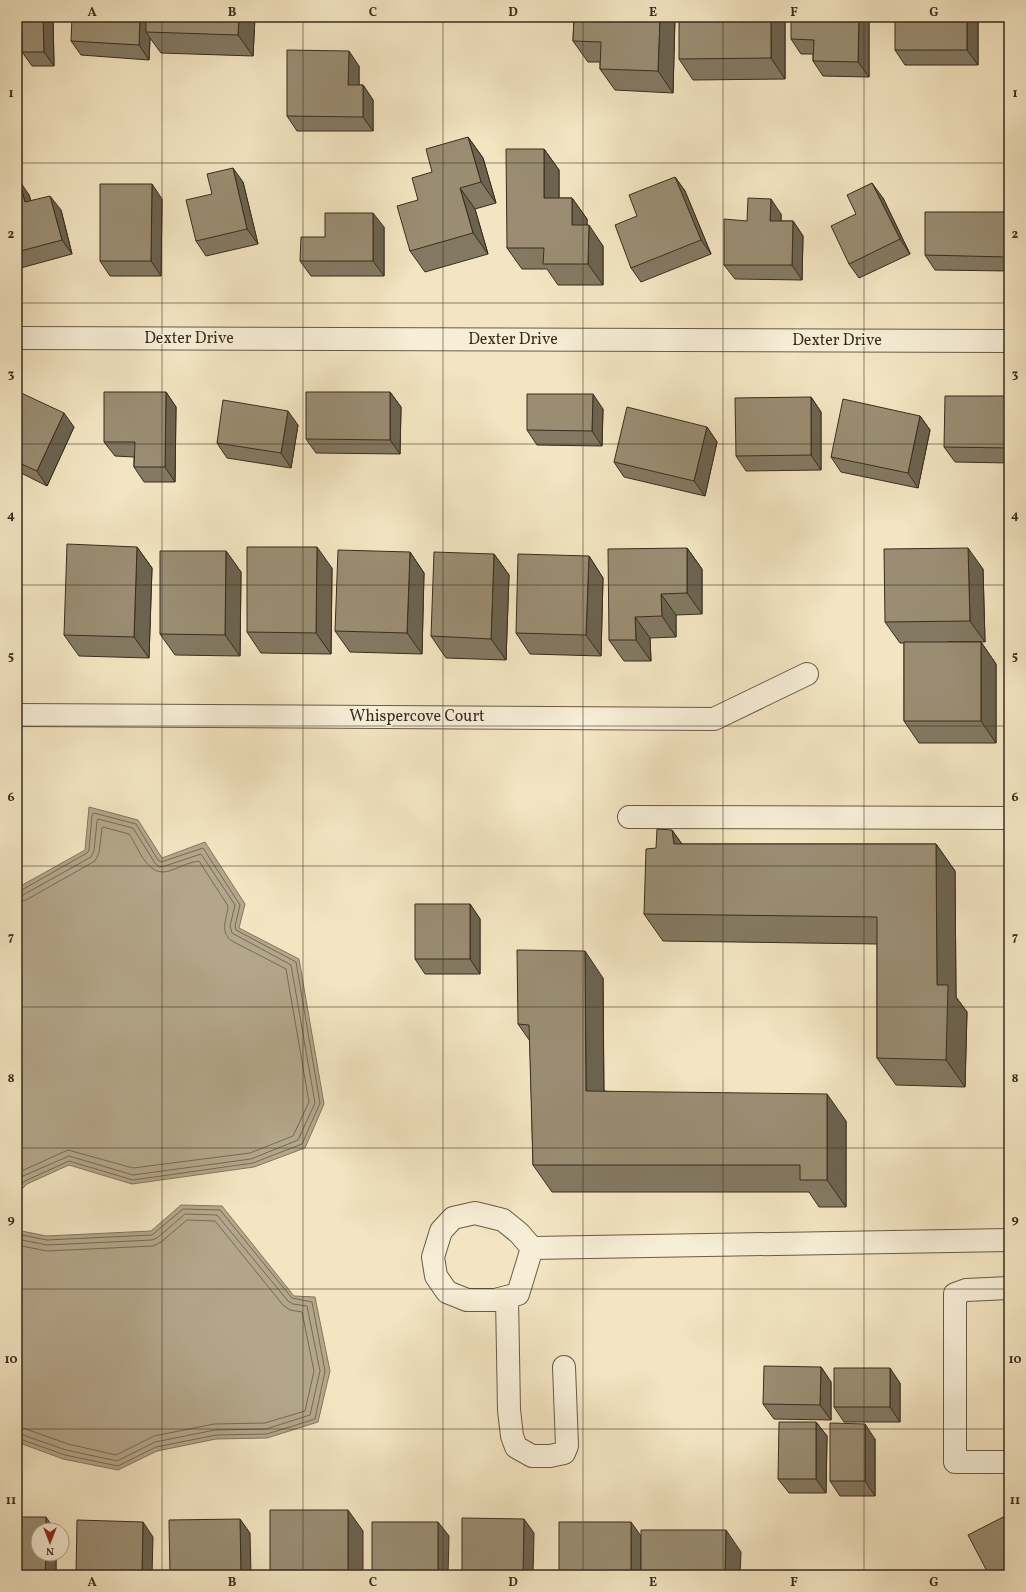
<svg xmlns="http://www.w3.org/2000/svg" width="1026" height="1592" font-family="Vollkorn,serif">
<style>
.water{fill:#b4a68a;stroke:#83765f}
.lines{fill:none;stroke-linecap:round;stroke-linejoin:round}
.shore{stroke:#766a54;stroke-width:1}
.minor-casing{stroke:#685b47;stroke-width:24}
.minor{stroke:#f7eed7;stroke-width:22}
.wall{fill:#847963;stroke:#392d1e}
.shaded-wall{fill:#6c6350;stroke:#392d1e}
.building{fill:#9a8d73;stroke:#392d1e}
.grid{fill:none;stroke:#392d1e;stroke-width:1;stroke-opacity:0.55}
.labels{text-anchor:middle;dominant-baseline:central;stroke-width:3;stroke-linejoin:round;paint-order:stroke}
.street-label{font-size:16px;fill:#392d1e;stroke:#f7eed7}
.neatline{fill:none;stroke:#392d1e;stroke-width:1.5}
.grid-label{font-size:13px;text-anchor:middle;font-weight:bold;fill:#392d1e}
</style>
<rect width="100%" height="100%" fill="#f3e5c2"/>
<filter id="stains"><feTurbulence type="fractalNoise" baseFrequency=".005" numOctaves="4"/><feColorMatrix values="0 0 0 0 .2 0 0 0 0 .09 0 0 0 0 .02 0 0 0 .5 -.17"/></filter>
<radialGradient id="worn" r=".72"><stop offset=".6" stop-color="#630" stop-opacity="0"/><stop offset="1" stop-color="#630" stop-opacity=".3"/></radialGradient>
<path class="water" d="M 89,807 L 138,820 L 162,858 L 205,842 L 245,904 L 239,928 L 299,959 L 324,1104 L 305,1148 L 254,1167 L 132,1184 L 69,1165 L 27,1184 L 17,1194 L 17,888 L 85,850 Z
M 181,1205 L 222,1206 L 294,1296 L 315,1297 L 330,1371 L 318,1422 L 267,1438 L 216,1439 L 157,1451 L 118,1470 L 63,1459 L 17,1442 L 17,1230 L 46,1236 L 151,1231 Z"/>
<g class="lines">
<path class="shore" d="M 17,891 L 20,891 L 87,853 L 89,850 L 92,815 L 94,813 L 136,824 L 158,860 L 161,862 L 203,848 L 240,905 L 235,926 L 236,930 L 296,962 L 320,1103 L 302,1144 L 253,1163 L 133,1180 L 69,1161 L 25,1181 L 17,1188
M 17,896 L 23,895 L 91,857 L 94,851 L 97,821 L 98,819 L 133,828 L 155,863 L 159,867 L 165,866 L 201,854 L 235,905 L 230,926 L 232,933 L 291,965 L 315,1103 L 298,1140 L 251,1159 L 133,1175 L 69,1156 L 23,1176 L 17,1181
M 17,902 L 26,900 L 95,861 L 99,853 L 102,828 L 103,827 L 129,834 C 140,850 148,880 172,870 C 180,867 190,862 199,861 L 228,906 C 227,919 219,932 232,941 L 286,969 L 309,1102 L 293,1136 L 250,1153 L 133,1168 L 68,1150 L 17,1173
M 17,1234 L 47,1240 L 152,1235 L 183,1209 L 220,1210 L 292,1298 L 312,1302 L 325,1371 L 315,1419 L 267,1434 L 216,1435 L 156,1447 L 118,1466 L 65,1455 L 17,1438
M 17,1239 L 47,1245 L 152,1240 L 157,1238 L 185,1214 L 217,1215 L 288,1301 L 293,1304 L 307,1306 L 320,1371 L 310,1415 L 266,1429 L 215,1430 L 155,1442 L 117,1461 L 66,1450 L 17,1433
M 17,1245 L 47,1251 L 153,1246 L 161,1242 L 187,1220 L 215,1221 L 283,1305 L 290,1310 L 302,1312 L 314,1371 L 305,1411 L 265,1423 L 214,1424 L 154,1436 L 116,1455 L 68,1444 L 23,1428 L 17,1427"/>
<g class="minor-casing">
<path id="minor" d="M 17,338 L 1009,341
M 17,715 L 714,719 L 807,674
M 629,817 L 1009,818
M 475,1213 L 503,1220 L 519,1233 L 532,1248 L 518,1294 L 495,1300 L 467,1300 L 447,1292 L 436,1276 L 433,1257 L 441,1231 L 453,1218 Z
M 532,1248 L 1009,1240
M 1009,1288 L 966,1290 L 955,1294 L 955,1462 L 1009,1462
M 507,1297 L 509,1410 L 512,1436 L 516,1447 L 532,1456 L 550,1456 L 564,1453 L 567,1446 L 564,1367"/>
</g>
<use href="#minor" class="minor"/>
</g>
<path class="wall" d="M 17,17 L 53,17 L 54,66 L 32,66 L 22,52 L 22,46 L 17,46 Z
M 255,17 L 253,56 L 161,53 L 150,38 L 149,60 L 81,55 L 71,41 Z
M 574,17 L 675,17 L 673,93 L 615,90 L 600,69 L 600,62 L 588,62 L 573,41 Z
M 785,17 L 785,79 L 693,80 L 679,59 Z
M 869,17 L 869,77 L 823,76 L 813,61 L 813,54 L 801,54 L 791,39 Z
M 978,17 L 978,65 L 905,65 L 895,50 Z
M 359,66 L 359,85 L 363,85 L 373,100 L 373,131 L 297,131 L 287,116 Z
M 468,137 L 483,158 L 496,203 L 475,209 L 488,254 L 425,272 L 410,251 L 418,200 L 432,172 Z
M 544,149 L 559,170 L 559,198 L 572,198 L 587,219 L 587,225 L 603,246 L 603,285 L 558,285 L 547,269 L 522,269 L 507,248 Z
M 675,177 L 685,191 L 711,254 L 641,282 L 631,268 L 637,216 Z
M 17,181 L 29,195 L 31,201 L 61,210 L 72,254 L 17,269 Z
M 243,182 L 258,244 L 206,256 L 196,241 L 212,194 Z
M 883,198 L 910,254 L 859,278 L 849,264 L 856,214 Z
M 162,199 L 161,276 L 110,276 L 100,261 Z
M 1008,212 L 1009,214 L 1009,271 L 935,270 L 925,255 Z
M 781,214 L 781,221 L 793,221 L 803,236 L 802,280 L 735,279 L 724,265 L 747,221 Z
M 384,227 L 384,276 L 311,276 L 300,261 L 325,237 Z
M 17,391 L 74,427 L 47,486 L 21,473 L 17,468 Z
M 166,392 L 176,407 L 175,482 L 144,482 L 134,467 L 134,457 L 115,456 L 104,442 Z
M 390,392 L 401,407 L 400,454 L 316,453 L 306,439 Z
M 1009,396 L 1009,463 L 955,462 L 944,447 Z
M 811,397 L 821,412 L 821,470 L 746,471 L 736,456 Z
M 603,409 L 602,446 L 537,445 L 527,430 Z
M 920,416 L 930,430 L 918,488 L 841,472 L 831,457 Z
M 298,425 L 291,468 L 227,458 L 217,443 Z
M 707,427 L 717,442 L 705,496 L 624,477 L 614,462 Z
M 137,547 L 152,568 L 149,658 L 79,656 L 64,635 Z
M 687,548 L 702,569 L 702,614 L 676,615 L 676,637 L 650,638 L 651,661 L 624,661 L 609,640 Z
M 226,551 L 241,572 L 240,656 L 175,655 L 160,634 Z
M 410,552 L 424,573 L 422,654 L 350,652 L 335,631 Z
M 494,554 L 509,575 L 506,660 L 446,658 L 431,636 Z
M 589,556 L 603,578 L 601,656 L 530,654 L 516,633 Z
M 332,568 L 331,654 L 261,653 L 247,632 Z
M 983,569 L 985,642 L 948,642 L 981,642 L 996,664 L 996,743 L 919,743 L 904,721 L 904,643 L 900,643 L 885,622 Z
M 672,830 L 682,844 L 936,844 L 955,871 L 956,997 L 967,1012 L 965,1087 L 896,1085 L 877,1058 L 877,944 L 663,941 L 644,914 Z
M 470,904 L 480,919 L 480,974 L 425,974 L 415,959 Z
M 603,978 L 604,1091 L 846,1121 L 846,1207 L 819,1207 L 809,1192 L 552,1192 L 533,1165 L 530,1041 L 518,1024 Z
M 821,1367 L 831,1382 L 831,1420 L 774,1419 L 763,1404 Z
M 900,1383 L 900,1422 L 844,1422 L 834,1407 Z
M 816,1422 L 827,1436 L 826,1493 L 789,1493 L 778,1479 Z
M 875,1439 L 875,1496 L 840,1496 L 830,1481 Z
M 17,1517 L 56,1554 L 56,1575 L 17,1575 Z"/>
<path class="shaded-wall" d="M 43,17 L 53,17 L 54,66 L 44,52 Z
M 140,17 L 152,17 L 146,32 L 150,38 L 149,60 L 139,45 Z
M 239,17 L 255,17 L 253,56 L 238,35 Z
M 660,17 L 675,17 L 673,93 L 658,71 Z
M 771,17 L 785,17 L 785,79 L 771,58 Z
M 859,17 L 869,17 L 869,77 L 858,62 Z
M 967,17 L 978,17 L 978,65 L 967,50 Z
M 349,51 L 359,66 L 359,100 L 348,85 Z
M 363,85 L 373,100 L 373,131 L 363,117 Z
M 468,137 L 483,158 L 496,203 L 481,182 Z
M 544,149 L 559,170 L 559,219 L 544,198 Z
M 233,168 L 243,182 L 258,244 L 247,229 Z
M 675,177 L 685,191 L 711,254 L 701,240 Z
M 19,180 L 29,195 L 35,217 L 25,202 Z
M 872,183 L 883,198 L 910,254 L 900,239 Z
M 152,184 L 162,199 L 161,276 L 151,261 Z
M 460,188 L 475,209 L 488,254 L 473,233 Z
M 50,196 L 61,210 L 72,254 L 62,240 Z
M 572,198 L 587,219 L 587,246 L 572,225 Z
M 771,199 L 781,214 L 781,236 L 770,221 Z
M 1008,212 L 1009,214 L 1009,259 L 1007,257 Z
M 373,213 L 384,227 L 384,276 L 373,261 Z
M 793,221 L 803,236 L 802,280 L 792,265 Z
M 589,225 L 603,246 L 603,285 L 588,264 Z
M 166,392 L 176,407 L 175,482 L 165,467 Z
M 390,392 L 401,407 L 400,454 L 390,440 Z
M 593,394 L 603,409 L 602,446 L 592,431 Z
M 811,397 L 821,412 L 821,470 L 811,455 Z
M 288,411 L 298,425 L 291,468 L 281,453 Z
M 64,413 L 74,427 L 47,486 L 37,471 Z
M 920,416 L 930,430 L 918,488 L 908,473 Z
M 707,427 L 717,442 L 705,496 L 694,481 Z
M 137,547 L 152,568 L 149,658 L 134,637 Z
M 317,547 L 332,568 L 331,654 L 316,633 Z
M 687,548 L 702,569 L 702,614 L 687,593 Z
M 968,548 L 983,569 L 985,642 L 970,621 Z
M 226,551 L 241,572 L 240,656 L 225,635 Z
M 410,552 L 424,573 L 422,654 L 407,633 Z
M 494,554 L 509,575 L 506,660 L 491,639 Z
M 589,556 L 603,578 L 601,656 L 586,635 Z
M 661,594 L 676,615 L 676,637 L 662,616 Z
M 635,617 L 650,638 L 651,661 L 636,640 Z
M 981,642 L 996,664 L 996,743 L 981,721 Z
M 672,830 L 691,857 L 674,844 Z
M 936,844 L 955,871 L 956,997 L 967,1012 L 965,1087 L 946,1060 L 937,985 Z
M 470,904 L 480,919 L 480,974 L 470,959 Z
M 585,951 L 603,978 L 604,1118 L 586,1091 Z
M 827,1094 L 846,1121 L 846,1207 L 827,1180 Z
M 821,1367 L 831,1382 L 831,1420 L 820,1405 Z
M 890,1368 L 900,1383 L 900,1422 L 890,1407 Z
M 816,1422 L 827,1436 L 826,1493 L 816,1479 Z
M 865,1424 L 875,1439 L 875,1496 L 865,1481 Z
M 348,1510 L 363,1531 L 363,1575 L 348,1575 Z
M 46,1517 L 55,1530 L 46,1530 Z
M 240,1519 L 250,1533 L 251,1575 L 241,1575 Z
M 524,1519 L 534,1533 L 533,1575 L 523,1575 Z
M 143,1522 L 153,1537 L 152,1575 L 142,1575 Z
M 438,1522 L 449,1536 L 448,1575 L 438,1575 Z
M 631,1522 L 641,1536 L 641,1575 L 631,1575 Z
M 726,1530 L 741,1552 L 740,1575 L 725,1575 Z
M 46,1554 L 56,1554 L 56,1575 L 45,1575 Z"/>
<path class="building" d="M 17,17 L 43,17 L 44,52 L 22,52 L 22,31 L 17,31 Z
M 72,17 L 140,17 L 139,45 L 71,41 Z
M 146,17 L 239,17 L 238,35 L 146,32 Z
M 574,17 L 660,17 L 658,71 L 600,69 L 601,42 L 573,41 Z
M 679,17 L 771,17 L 771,58 L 679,59 Z
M 791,17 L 859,17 L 858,62 L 813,61 L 814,40 L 791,39 Z
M 895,17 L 967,17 L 967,50 L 895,50 Z
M 287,50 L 349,51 L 348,85 L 363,85 L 363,117 L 287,116 Z
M 468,137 L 481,182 L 460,188 L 473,233 L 410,251 L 397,206 L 418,200 L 412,178 L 432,172 L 426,149 Z
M 506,149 L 544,149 L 544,198 L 572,198 L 572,225 L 589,225 L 588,264 L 543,264 L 544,248 L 507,248 Z
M 233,168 L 247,229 L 196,241 L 186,200 L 212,194 L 207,174 Z
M 675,177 L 701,240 L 631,268 L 615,225 L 637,216 L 629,195 Z
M 19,180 L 25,202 L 50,196 L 62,240 L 17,252 L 17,181 Z
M 872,183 L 900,239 L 849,264 L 831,226 L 856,214 L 847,195 Z
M 100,184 L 152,184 L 151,261 L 100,261 Z
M 748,198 L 771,199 L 770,221 L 793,221 L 792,265 L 724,265 L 724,219 L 747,221 Z
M 925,212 L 1008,212 L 1007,257 L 925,255 Z
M 325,213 L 373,213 L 373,261 L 300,261 L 301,237 L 325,237 Z
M 17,391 L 64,413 L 37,471 L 17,462 L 17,444 L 19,440 L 17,439 Z
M 104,392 L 166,392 L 165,467 L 134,467 L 135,442 L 104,442 Z
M 306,392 L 390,392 L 390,440 L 306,439 Z
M 527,394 L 593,394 L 592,431 L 527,430 Z
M 945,396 L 1009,396 L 1009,448 L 944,447 Z
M 811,397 L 811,455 L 736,456 L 735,398 Z
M 843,399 L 920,416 L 908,473 L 831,457 Z
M 223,400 L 288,411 L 281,453 L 217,443 Z
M 627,407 L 707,427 L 694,481 L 614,462 Z
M 67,544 L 137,547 L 134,637 L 64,635 Z
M 247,547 L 317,547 L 316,633 L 247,632 Z
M 687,548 L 687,593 L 661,594 L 662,616 L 635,617 L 636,640 L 609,640 L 608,549 Z
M 968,548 L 970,621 L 885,622 L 884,549 Z
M 338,550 L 410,552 L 407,633 L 335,631 Z
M 160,551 L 226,551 L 225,635 L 160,634 Z
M 434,552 L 494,554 L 491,639 L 431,636 Z
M 518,554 L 589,556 L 586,635 L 516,633 Z
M 904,642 L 981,642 L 981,721 L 904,721 Z
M 657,829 L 672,830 L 674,844 L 936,844 L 937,985 L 948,985 L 946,1060 L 877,1058 L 877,917 L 644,914 L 646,849 L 656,848 Z
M 415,904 L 470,904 L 470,959 L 415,959 Z
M 517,950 L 585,951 L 586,1091 L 827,1094 L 827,1180 L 800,1180 L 800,1165 L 533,1165 L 529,1025 L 518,1024 Z
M 764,1366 L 821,1367 L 820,1405 L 763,1404 Z
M 834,1368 L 890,1368 L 890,1407 L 834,1407 Z
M 779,1422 L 816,1422 L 816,1479 L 778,1479 Z
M 830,1423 L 865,1424 L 865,1481 L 830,1481 Z
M 270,1510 L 348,1510 L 348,1575 L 270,1575 Z
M 1009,1514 L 1009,1575 L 989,1575 L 968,1535 Z
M 17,1517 L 46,1517 L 46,1530 L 38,1530 L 38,1554 L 46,1554 L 45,1575 L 21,1575 L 21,1561 L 17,1561 Z
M 462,1518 L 524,1519 L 523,1575 L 462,1575 Z
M 240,1519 L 241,1575 L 170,1575 L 169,1520 Z
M 77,1520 L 143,1522 L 142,1575 L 76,1575 Z
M 372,1522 L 438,1522 L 438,1575 L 372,1575 Z
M 559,1522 L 631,1522 L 631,1575 L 559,1575 Z
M 641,1530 L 726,1530 L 725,1575 L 641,1575 Z"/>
<path class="grid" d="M 162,17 L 162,1575M 303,17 L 303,1575M 443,17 L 443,1575M 583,17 L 583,1575M 723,17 L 723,1575M 864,17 L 864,1575M 17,163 L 1009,163M 17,303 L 1009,303M 17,444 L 1009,444M 17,585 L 1009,585M 17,726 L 1009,726M 17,866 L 1009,866M 17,1007 L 1009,1007M 17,1148 L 1009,1148M 17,1289 L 1009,1289M 17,1429 L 1009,1429"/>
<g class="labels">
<g class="street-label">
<text x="189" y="339">Dexter Drive</text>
<text x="513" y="340">Dexter Drive</text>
<text x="837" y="341">Dexter Drive</text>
<text x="417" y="717">Whispercove Court</text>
</g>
</g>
<rect width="1026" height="1592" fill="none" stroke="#f3e5c2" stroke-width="44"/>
<g transform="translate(50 1542) rotate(180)"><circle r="19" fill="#f7eed7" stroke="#aba18d"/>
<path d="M0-3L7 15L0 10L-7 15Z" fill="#8f2418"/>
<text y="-6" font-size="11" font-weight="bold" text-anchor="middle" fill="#392d1e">N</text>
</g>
<rect x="22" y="22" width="982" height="1548" class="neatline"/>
<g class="grid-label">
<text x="92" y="16">A</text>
<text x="232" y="16">B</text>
<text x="373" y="16">C</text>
<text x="513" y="16">D</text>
<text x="653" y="16">E</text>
<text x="794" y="16">F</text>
<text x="934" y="16">G</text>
<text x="11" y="97">1</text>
<text x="1015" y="97">1</text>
<text x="11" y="238">2</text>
<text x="1015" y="238">2</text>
<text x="11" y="378">3</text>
<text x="1015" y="378">3</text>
<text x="11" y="519">4</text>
<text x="1015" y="519">4</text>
<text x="11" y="660">5</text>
<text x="1015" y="660">5</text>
<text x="11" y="801">6</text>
<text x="1015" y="801">6</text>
<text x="11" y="941">7</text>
<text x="1015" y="941">7</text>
<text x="11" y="1082">8</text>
<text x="1015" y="1082">8</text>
<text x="11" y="1223">9</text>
<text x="1015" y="1223">9</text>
<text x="11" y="1363">10</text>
<text x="1015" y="1363">10</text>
<text x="11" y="1504">11</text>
<text x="1015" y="1504">11</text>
<text x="92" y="1586">A</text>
<text x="232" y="1586">B</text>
<text x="373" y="1586">C</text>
<text x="513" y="1586">D</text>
<text x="653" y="1586">E</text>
<text x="794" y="1586">F</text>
<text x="934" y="1586">G</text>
</g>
<rect width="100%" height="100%" filter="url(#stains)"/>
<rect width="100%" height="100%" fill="url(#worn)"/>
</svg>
